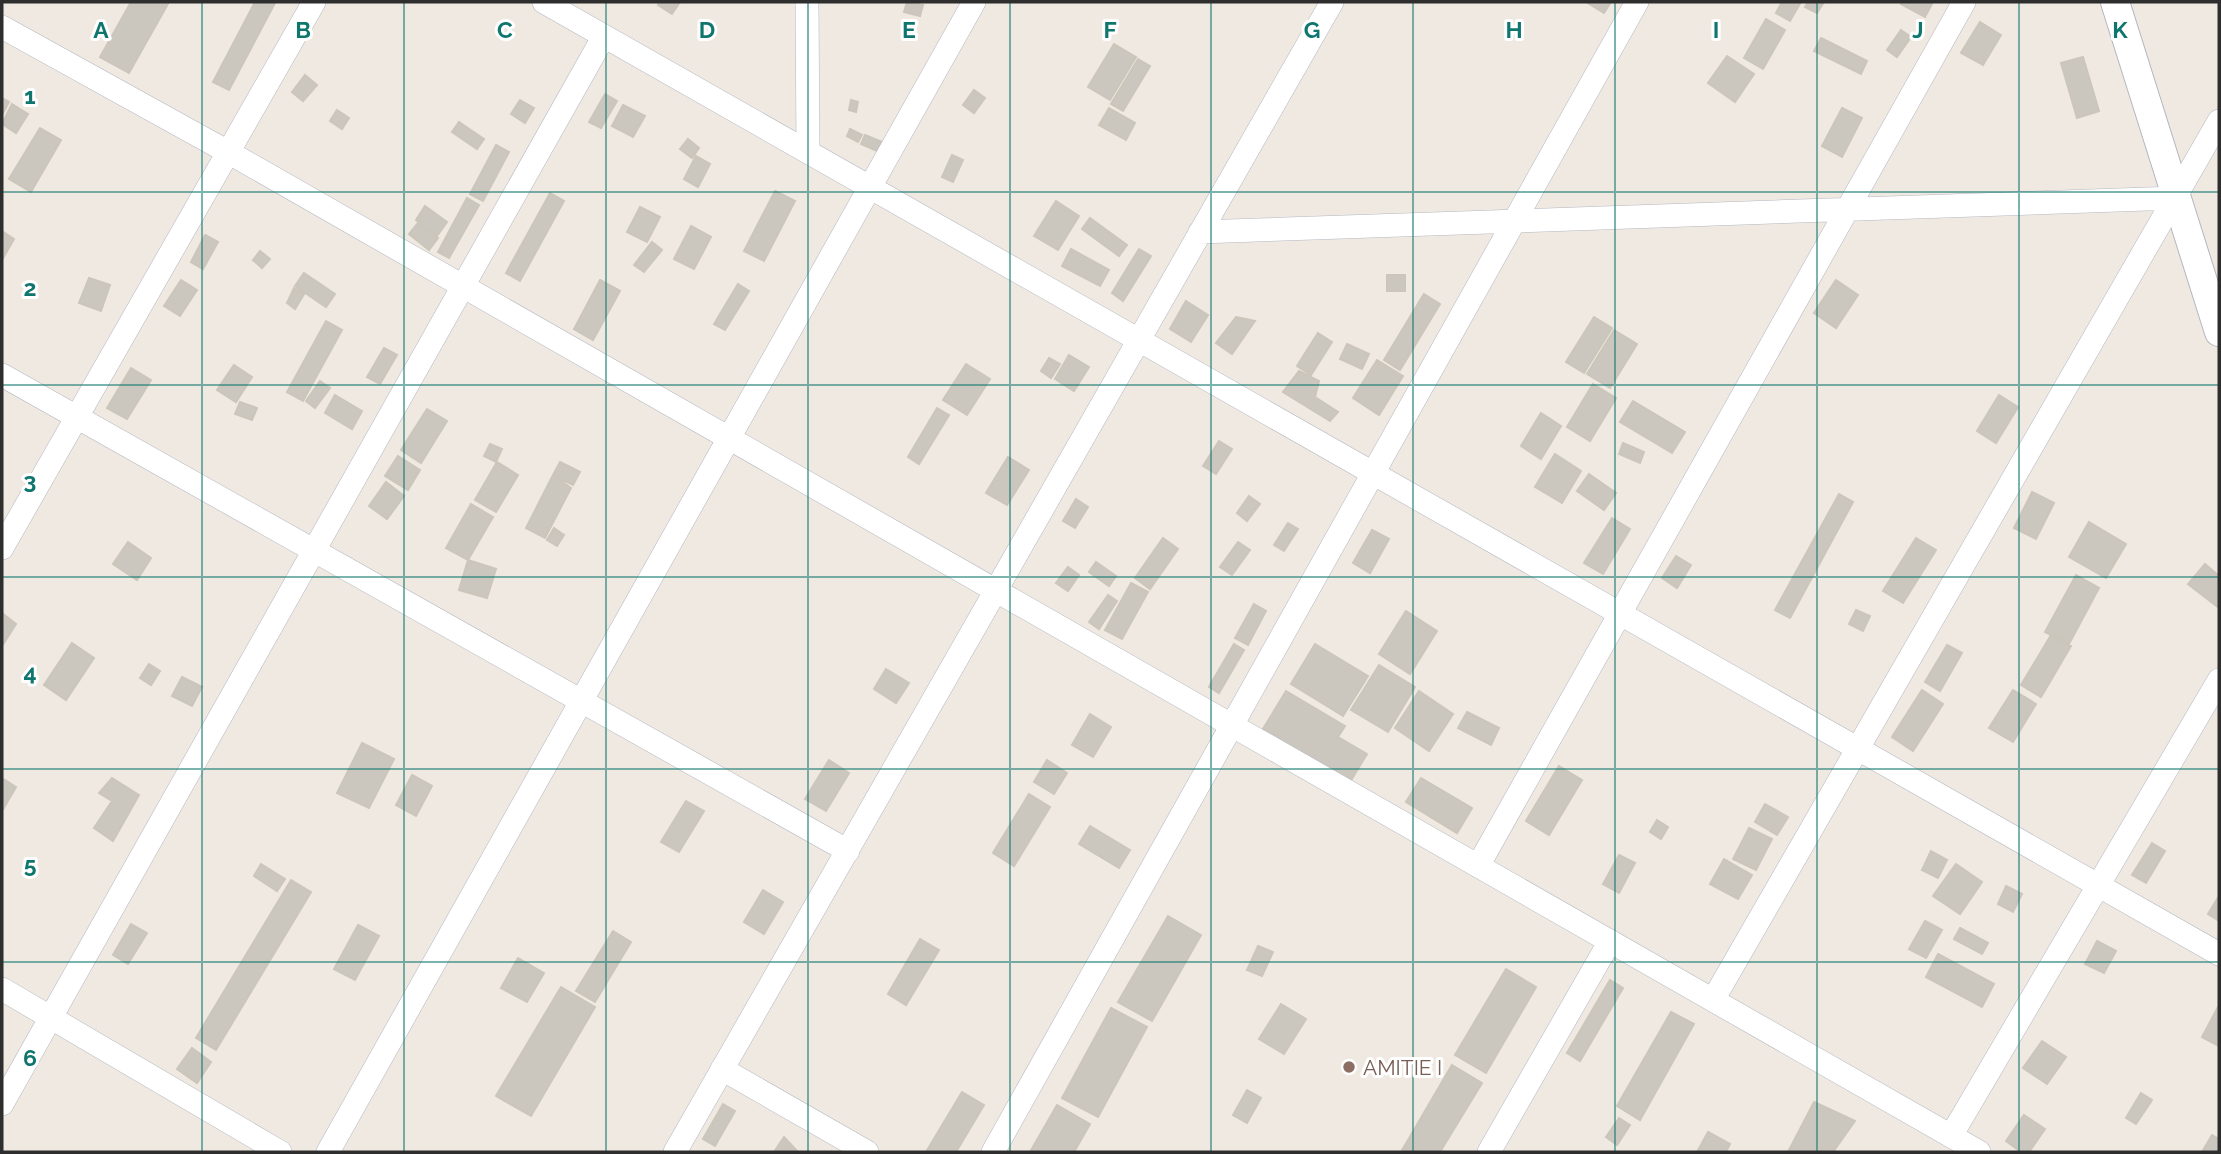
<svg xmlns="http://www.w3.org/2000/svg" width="2221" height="1154" font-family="Raleway,sans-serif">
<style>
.building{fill:#cbc7bf;stroke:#cbc5ba;stroke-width:2}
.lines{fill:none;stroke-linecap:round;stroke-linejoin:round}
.minor-casing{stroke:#b4b7c1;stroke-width:24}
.tertiary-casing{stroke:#b4b7c1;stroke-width:30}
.minor{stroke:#fff;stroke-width:23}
.tertiary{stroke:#fff;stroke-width:28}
.grid{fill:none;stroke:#0f766e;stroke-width:2;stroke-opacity:0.55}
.education-dot{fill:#8d6e63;stroke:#fff;stroke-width:2.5}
.labels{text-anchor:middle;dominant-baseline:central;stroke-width:6;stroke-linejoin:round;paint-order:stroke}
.education-label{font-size:21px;fill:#785e54;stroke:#fff;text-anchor:start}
.grid-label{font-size:23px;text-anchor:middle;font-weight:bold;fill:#0f766e;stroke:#fff;stroke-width:6;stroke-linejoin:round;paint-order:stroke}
</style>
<rect width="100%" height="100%" fill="#efe9e1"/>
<path class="building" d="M 131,2 L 169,2 L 129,73 L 100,57 Z
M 255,2 L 275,3 L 229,90 L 213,82 Z
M 660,2 L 680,2 L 672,14 L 658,5 Z
M 907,2 L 923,5 L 920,16 L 904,12 Z
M 1586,2 L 1611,2 L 1604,13 Z
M 1782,2 L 1801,2 L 1790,21 L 1776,13 Z
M 1808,2 L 1824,2 L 1817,13 L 1805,7 Z
M 1902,2 L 1933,2 L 1925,17 L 1901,4 Z
M 1766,19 L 1785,30 L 1763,69 L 1744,58 Z
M 1980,22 L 2001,35 L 1983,65 L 1961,53 Z
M 1901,30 L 1911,37 L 1897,57 L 1887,50 Z
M 1821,38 L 1867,61 L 1861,74 L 1814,51 Z
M 1114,44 L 1136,57 L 1110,100 L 1088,87 Z
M 1727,56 L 1754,74 L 1735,102 L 1708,83 Z
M 2083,57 L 2099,111 L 2077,118 L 2061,63 Z
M 1138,59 L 1150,66 L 1123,111 L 1111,104 Z
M 305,75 L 317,85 L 303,101 L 292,92 Z
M 974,90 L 985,98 L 974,113 L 963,105 Z
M 605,94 L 617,101 L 601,128 L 589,122 Z
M 2,98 L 9,102 L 2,115 Z
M 520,100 L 534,108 L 525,123 L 511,114 Z
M 851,100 L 858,102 L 856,112 L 849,110 Z
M 12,104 L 28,114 L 16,133 L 2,124 Z
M 623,105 L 645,116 L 633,137 L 612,126 Z
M 1109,108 L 1135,123 L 1126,140 L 1099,125 Z
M 1842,108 L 1862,118 L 1842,157 L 1822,146 Z
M 337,110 L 349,118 L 342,129 L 330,121 Z
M 459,122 L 484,139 L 477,149 L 452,132 Z
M 40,128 L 61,140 L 31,192 L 9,179 Z
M 850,129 L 862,135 L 858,142 L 847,136 Z
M 865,135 L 882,142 L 877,151 L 861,144 Z
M 688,139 L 699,148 L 692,158 L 680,149 Z
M 496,145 L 509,152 L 483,201 L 470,194 Z
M 952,155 L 963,160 L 953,182 L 942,177 Z
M 696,156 L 710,164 L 698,187 L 684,179 Z
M 775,191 L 795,201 L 764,261 L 744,251 Z
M 550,193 L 564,201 L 520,281 L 506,273 Z
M 467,198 L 479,205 L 449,258 L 438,252 Z
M 1056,201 L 1079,216 L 1058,250 L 1034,236 Z
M 425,206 L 447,222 L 437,236 L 416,220 Z
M 640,207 L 660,217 L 647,242 L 627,232 Z
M 1090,218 L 1127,245 L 1119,256 L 1082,229 Z
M 418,223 L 438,238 L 429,250 L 409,234 Z
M 691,226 L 711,237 L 694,269 L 674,259 Z
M 2,231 L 14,239 L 2,260 Z
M 205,235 L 218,242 L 203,269 L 191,262 Z
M 652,242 L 662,250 L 644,272 L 634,265 Z
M 1071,249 L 1109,270 L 1100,286 L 1062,266 Z
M 1139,249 L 1151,256 L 1123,301 L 1112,293 Z
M 260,251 L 270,259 L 262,268 L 253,260 Z
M 304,273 L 335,294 L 326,307 L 295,286 Z
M 1387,275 L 1405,275 L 1405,291 L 1387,291 Z
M 89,278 L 110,285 L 101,311 L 79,303 Z
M 181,280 L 197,290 L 180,316 L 164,306 Z
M 600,280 L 620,291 L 593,340 L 574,329 Z
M 1836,280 L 1858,295 L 1836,328 L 1814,313 Z
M 738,284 L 749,291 L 725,330 L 714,324 Z
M 294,288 L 304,294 L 295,309 L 287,303 Z
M 1424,294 L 1440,304 L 1400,370 L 1384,360 Z
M 1186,301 L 1208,315 L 1191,342 L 1170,329 Z
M 1236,317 L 1255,321 L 1232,354 L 1216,343 Z
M 1594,317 L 1612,328 L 1584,373 L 1566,362 Z
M 326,321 L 342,330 L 303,401 L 287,392 Z
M 1614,330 L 1637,344 L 1610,388 L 1587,374 Z
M 1318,333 L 1332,342 L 1311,375 L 1297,366 Z
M 1347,344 L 1369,354 L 1362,369 L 1340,359 Z
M 384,348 L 397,355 L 380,384 L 367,377 Z
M 1069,355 L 1089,367 L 1074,391 L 1055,379 Z
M 1049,358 L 1060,364 L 1051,378 L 1041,371 Z
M 1377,360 L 1403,376 L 1379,415 L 1353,398 Z
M 966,364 L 990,379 L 967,415 L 943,400 Z
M 234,365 L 252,377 L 236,402 L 217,390 Z
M 131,368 L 151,380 L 127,419 L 107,408 Z
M 1299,371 L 1319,381 L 1315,397 L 1338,412 L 1330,421 L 1283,392 Z
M 320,381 L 330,388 L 315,408 L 306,401 Z
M 1593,384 L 1616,398 L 1590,441 L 1567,427 Z
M 335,395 L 362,411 L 352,429 L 325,413 Z
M 1999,395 L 2018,407 L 1996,443 L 1977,431 Z
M 1633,401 L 1685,432 L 1672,453 L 1620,422 Z
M 240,402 L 257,408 L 252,420 L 235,414 Z
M 937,408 L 949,415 L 919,464 L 908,457 Z
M 427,409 L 447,421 L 421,463 L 401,450 Z
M 1541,413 L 1561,426 L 1541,459 L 1521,446 Z
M 1219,441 L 1232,449 L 1216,474 L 1203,466 Z
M 1623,443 L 1644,452 L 1640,463 L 1619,454 Z
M 490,444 L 502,449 L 496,462 L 484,456 Z
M 1555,454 L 1581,471 L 1562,503 L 1535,487 Z
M 398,456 L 420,470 L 408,490 L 385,476 Z
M 1008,457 L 1029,470 L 1007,505 L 986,493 Z
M 497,462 L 518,475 L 496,512 L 475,500 Z
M 560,462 L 580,472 L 573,485 L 553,475 Z
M 1589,474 L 1616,493 L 1604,510 L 1577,491 Z
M 553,475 L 571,488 L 545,538 L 526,528 Z
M 386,482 L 404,496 L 387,519 L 369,506 Z
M 2032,492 L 2054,503 L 2036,539 L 2014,528 Z
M 1839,494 L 1853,502 L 1790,618 L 1775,610 Z
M 1249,496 L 1260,504 L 1247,521 L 1237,513 Z
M 1076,499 L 1088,507 L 1075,528 L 1063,521 Z
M 471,504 L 493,517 L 468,560 L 446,548 Z
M 1612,518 L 1630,529 L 1603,574 L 1584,563 Z
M 2089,522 L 2126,544 L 2106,578 L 2069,557 Z
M 1288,523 L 1298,529 L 1284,551 L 1274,545 Z
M 554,528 L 564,535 L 557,546 L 547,540 Z
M 1372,530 L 1389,539 L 1370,573 L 1353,563 Z
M 1163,538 L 1178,549 L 1150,589 L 1135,578 Z
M 1916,538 L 1936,550 L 1903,603 L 1883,591 Z
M 128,542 L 151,558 L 137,580 L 113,564 Z
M 1238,542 L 1250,550 L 1232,575 L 1220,567 Z
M 1676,556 L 1691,565 L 1677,588 L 1662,578 Z
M 468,560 L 496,569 L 487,598 L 459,590 Z
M 1096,562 L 1116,576 L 1109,586 L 1089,572 Z
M 2205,564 L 2219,576 L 2219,608 L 2188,584 Z
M 1068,567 L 1079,575 L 1068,591 L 1056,583 Z
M 2076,575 L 2099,588 L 2069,644 L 2045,632 Z
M 1131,583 L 1148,592 L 1122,639 L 1105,630 Z
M 1108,595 L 1117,601 L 1099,629 L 1089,622 Z
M 1254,604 L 1266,611 L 1248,645 L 1235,638 Z
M 1856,610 L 1870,616 L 1863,631 L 1849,624 Z
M 1406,611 L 1437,631 L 1410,674 L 1379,654 Z
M 2,613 L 16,624 L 2,646 Z
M 2051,635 L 2071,646 L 2041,697 L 2021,685 Z
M 72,643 L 94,658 L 66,700 L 44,685 Z
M 1234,644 L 1244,650 L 1219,693 L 1209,687 Z
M 1315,644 L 1368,676 L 1343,716 L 1291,684 Z
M 1947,645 L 1962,653 L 1940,691 L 1925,682 Z
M 149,664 L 160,671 L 151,685 L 140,678 Z
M 1379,665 L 1415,687 L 1388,732 L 1351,710 Z
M 886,669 L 909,683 L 896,703 L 874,689 Z
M 182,677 L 202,687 L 192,706 L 172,696 Z
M 1922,690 L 1943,704 L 1913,751 L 1892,737 Z
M 2013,690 L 2036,704 L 2013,742 L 1989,728 Z
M 1286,691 L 1345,726 L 1338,737 L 1367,754 L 1350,782 L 1263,729 Z
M 1419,691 L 1453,714 L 1429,751 L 1395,728 Z
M 1467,712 L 1499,728 L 1491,745 L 1458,728 Z
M 1090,714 L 1111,727 L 1093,757 L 1072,745 Z
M 362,743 L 394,759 L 369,808 L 337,793 Z
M 829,760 L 849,773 L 826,811 L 805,799 Z
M 1047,760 L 1067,773 L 1054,794 L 1034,782 Z
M 1559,766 L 1582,780 L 1549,835 L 1526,821 Z
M 412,775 L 432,786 L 416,816 L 396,805 Z
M 2,778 L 16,787 L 2,811 Z
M 112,778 L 139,795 L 113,841 L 94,828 L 112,801 L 99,793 Z
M 1421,778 L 1472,808 L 1457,833 L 1406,802 Z
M 1029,794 L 1050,807 L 1014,866 L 993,853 Z
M 686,801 L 704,811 L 679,852 L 661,842 Z
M 1765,804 L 1788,817 L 1777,835 L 1755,822 Z
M 1657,820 L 1668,827 L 1661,839 L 1650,832 Z
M 1090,826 L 1130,850 L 1119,868 L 1079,844 Z
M 1749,828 L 1772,839 L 1756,870 L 1733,859 Z
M 2152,843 L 2165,851 L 2146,883 L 2132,875 Z
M 1931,851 L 1947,860 L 1938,878 L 1922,870 Z
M 1619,855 L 1635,863 L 1619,893 L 1603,884 Z
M 1724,859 L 1752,875 L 1738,899 L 1710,884 Z
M 261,864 L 285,879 L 277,891 L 254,876 Z
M 1956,864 L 1982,882 L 1960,914 L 1933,896 Z
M 291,880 L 311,892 L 216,1050 L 196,1038 Z
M 2006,886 L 2022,894 L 2013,912 L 1998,904 Z
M 763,890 L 783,902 L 764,934 L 744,922 Z
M 2219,896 L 2219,921 L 2208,914 Z
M 1168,916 L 1201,935 L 1152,1021 L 1118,1002 Z
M 1925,921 L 1942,930 L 1926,958 L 1909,949 Z
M 131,924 L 147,933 L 128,964 L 113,955 Z
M 358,925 L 379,936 L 355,980 L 334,969 Z
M 1960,928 L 1988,943 L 1982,954 L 1954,939 Z
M 613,931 L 631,942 L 595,1002 L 576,991 Z
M 920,939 L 939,950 L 906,1005 L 888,994 Z
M 2097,941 L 2116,951 L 2104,973 L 2085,964 Z
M 1258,946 L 1273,952 L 1262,976 L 1247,970 Z
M 1938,954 L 1994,984 L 1982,1007 L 1926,977 Z
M 518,958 L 544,973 L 527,1002 L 501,988 Z
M 1506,969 L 1536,987 L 1486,1073 L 1455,1055 Z
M 1610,980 L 1623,988 L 1580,1061 L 1567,1053 Z
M 561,987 L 595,1007 L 531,1116 L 496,1096 Z
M 1281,1004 L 1306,1019 L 1284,1054 L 1259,1039 Z
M 2218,1007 L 2219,1007 L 2219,1046 L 2202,1037 Z
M 1111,1008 L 1147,1027 L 1098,1117 L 1062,1098 Z
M 1671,1012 L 1694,1024 L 1640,1120 L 1617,1106 Z
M 2042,1041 L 2066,1057 L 2047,1084 L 2023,1068 Z
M 192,1048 L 211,1062 L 197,1083 L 177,1069 Z
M 1452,1065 L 1482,1083 L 1440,1152 L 1401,1152 Z
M 1247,1090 L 1261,1098 L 1247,1123 L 1233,1115 Z
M 962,1092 L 984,1105 L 956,1152 L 926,1152 Z
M 2141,1093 L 2152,1100 L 2136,1124 L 2126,1118 Z
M 1814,1102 L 1855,1121 L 1833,1152 L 1788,1152 Z
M 723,1104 L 735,1111 L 715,1146 L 703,1139 Z
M 1057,1105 L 1090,1124 L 1074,1152 L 1030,1152 Z
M 2024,1115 L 2045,1129 L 2029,1152 L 2021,1152 L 2006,1141 Z
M 1619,1118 L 1630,1125 L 1617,1145 L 1606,1137 Z
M 1708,1132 L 1730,1144 L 1726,1152 L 1697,1152 Z
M 2212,1135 L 2219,1139 L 2219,1152 L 2202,1152 Z
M 784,1137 L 798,1152 L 774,1152 Z"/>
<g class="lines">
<g class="minor-casing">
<path id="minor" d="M 544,2 L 2219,954
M 807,2 L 808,152
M 2,27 L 228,152 L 1979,1152
M 1200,232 L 2176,198
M 2,375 L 848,851
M 2,548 L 314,2
M 1478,866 L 1964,2
M 2,989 L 280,1152
M 1713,1000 L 2219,121
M 722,1069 L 867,1152
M 2,1104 L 604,36
M 1951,1136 L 2219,680
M 328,1152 L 974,2
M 675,1152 L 1332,2
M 993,1152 L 1637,2
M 1489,1152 L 1610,941"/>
</g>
<g class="tertiary-casing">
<path id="tertiary" d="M 2115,2 L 2219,332"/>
</g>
<use href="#minor" class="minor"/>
<use href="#tertiary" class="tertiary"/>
</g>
<path class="grid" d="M 202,2 L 202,1152M 404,2 L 404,1152M 606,2 L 606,1152M 808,2 L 808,1152M 1010,2 L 1010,1152M 1211,2 L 1211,1152M 1413,2 L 1413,1152M 1615,2 L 1615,1152M 1817,2 L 1817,1152M 2019,2 L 2019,1152M 2,192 L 2219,192M 2,385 L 2219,385M 2,577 L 2219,577M 2,769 L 2219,769M 2,962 L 2219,962"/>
<circle class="education-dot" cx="1349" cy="1067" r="7"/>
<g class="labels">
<g class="education-label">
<text x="1363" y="1067">AMITIE I</text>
</g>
</g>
<g class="grid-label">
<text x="101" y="38">A</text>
<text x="303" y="38">B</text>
<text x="505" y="38">C</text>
<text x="707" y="38">D</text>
<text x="909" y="38">E</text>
<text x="1110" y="38">F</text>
<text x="1312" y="38">G</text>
<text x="1514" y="38">H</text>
<text x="1716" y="38">I</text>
<text x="1918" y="38">J</text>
<text x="2120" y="38">K</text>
<text x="30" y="104">1</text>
<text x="30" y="296">2</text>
<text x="30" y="489">3</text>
<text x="30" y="681">4</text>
<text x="30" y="873">5</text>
<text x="30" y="1066">6</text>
</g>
<rect width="2221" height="1154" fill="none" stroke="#2e2e2e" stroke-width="7"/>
</svg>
